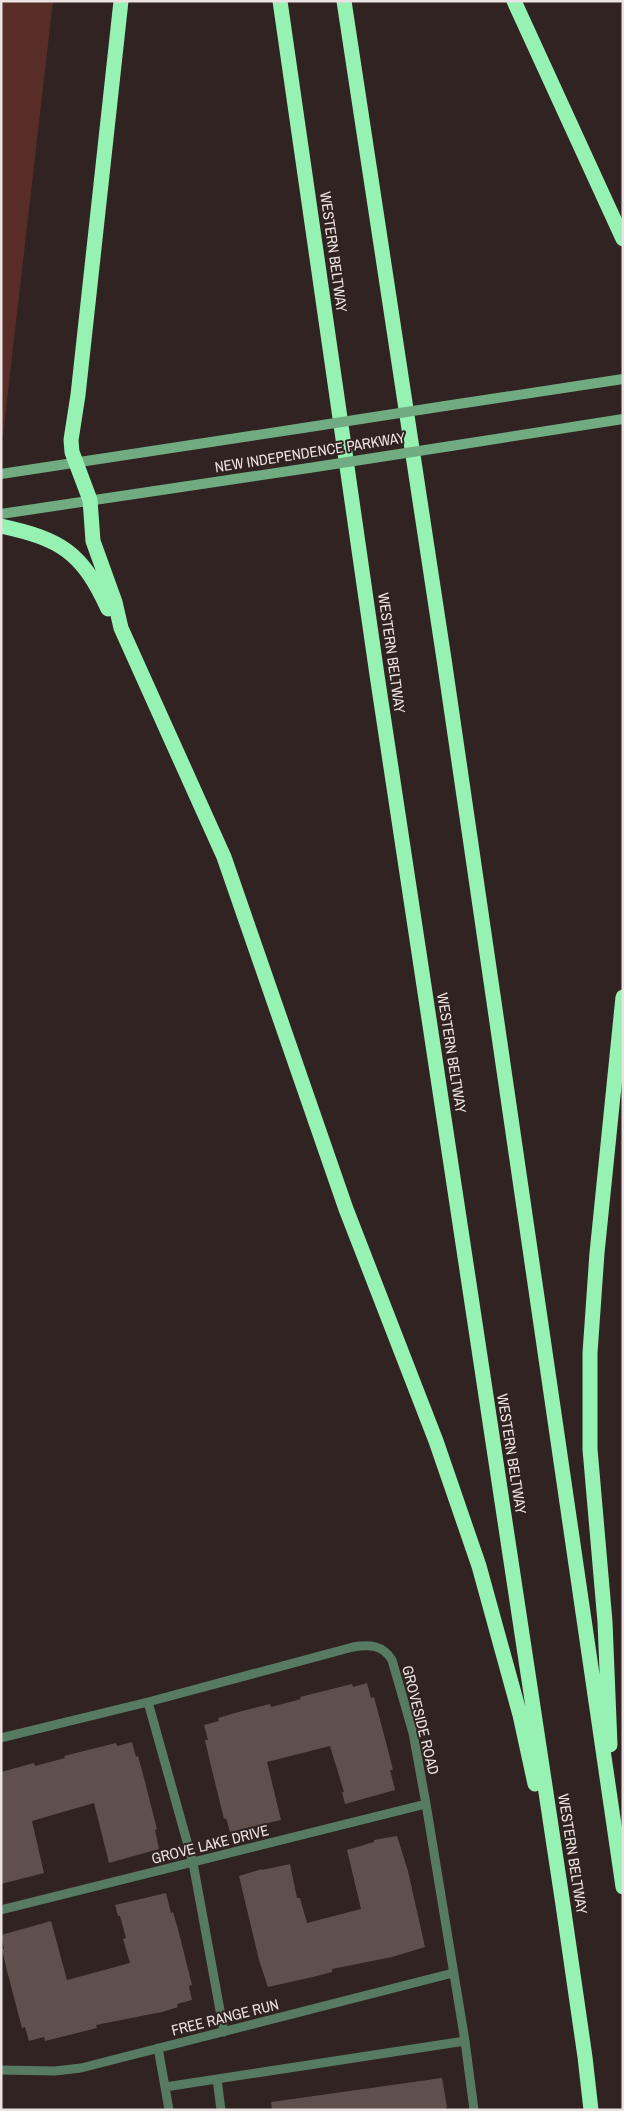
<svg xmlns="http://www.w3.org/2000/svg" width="624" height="2111" font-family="'Archivo Narrow',sans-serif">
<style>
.green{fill:#582d27}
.building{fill:#5f504e}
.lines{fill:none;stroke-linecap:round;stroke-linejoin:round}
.lane{stroke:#577b62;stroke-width:9}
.secondary{stroke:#71ab82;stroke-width:10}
.highway{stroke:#95f2b3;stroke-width:15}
.secondary-bridge{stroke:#71ab82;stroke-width:10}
.labels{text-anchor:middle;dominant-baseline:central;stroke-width:4;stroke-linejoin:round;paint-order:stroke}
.street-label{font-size:15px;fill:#ebe2e1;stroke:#302321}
</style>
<rect width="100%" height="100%" fill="#302321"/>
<path class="green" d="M 1,1 L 53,1 L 3,435 L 1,435 Z"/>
<path class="building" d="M 367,1683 L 371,1698 L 374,1697 L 383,1731 L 393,1770 L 390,1770 L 395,1790 L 345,1804 L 342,1792 L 344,1792 L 330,1746 L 267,1762 L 281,1820 L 230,1832 L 226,1818 L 224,1819 L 210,1762 L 205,1740 L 208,1740 L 204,1725 L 219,1721 L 218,1718 L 235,1713 L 270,1704 L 271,1707 L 301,1699 L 300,1697 L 352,1684 L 353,1687 Z
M 132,1742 L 136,1757 L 138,1756 L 144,1778 L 157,1829 L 155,1830 L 159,1849 L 109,1863 L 94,1803 L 32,1821 L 44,1873 L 1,1884 L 1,1772 L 34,1763 L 35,1766 L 65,1758 L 64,1756 L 116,1743 L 117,1746 Z
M 397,1836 L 408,1871 L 425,1947 L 392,1957 L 332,1969 L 332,1972 L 313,1977 L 268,1987 L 259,1960 L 239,1876 L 262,1869 L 262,1870 L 290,1864 L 297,1898 L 300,1898 L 307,1923 L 361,1909 L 347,1850 L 374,1842 L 374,1840 Z
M 166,1893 L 171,1913 L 173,1912 L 178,1929 L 192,1985 L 189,1986 L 192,2000 L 177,2004 L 178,2007 L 162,2012 L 96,2025 L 97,2028 L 45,2041 L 44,2037 L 29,2041 L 25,2027 L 22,2028 L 7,1971 L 2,1949 L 4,1949 L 1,1935 L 51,1921 L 67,1980 L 130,1963 L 123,1939 L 126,1938 L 120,1916 L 118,1916 L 115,1905 Z
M 442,2078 L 447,2107 L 445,2110 L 272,2110 L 271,2102 Z"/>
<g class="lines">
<path class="lane" d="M 148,1702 L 193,1863 L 224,2032
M 1,1738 L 148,1702 L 353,1647 C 369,1644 383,1645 392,1660 L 413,1733 L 426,1804 L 465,2041 L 474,2110
M 1,1910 L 426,1804
M 158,2048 L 165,2087
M 1,2070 L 55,2071 L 81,2068 L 453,1973
M 217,2079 L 221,2110
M 169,2110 L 165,2087 L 465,2041"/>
<path class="secondary" d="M 445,406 L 623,379
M 451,446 L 623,419
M 1,474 L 303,428
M 1,514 L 309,468"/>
<path class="highway" d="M 121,1 L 78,395 L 71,440 L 72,452 L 90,500 L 93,541 L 115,602 L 121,628 L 224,857 L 346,1209 L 436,1441 L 479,1566 L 520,1715 L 535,1784
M 280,1 L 377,675 L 563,1905 L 585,2057 L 591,2110
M 344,1 L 444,659 L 623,1887
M 514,1 L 623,239
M 1,526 C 61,539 82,552 108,609
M 610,1745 L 605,1622 L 590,1449 L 590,1353 L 597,1253 L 623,997"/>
<path class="secondary-bridge" d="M 303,428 L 445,406
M 309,468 L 451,446"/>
</g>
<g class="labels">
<g class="street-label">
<text transform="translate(334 252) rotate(82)">WESTERN BELTWAY</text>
<text transform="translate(310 452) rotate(-9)">NEW INDEPENDENCE PARKWAY</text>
<text transform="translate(392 653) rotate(82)">WESTERN BELTWAY</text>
<text transform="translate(452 1053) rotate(81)">WESTERN BELTWAY</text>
<text transform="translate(512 1454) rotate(81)">WESTERN BELTWAY</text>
<text transform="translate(421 1720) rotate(76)">GROVESIDE ROAD</text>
<text transform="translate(210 1844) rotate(-14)">GROVE LAKE DRIVE</text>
<text transform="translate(573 1854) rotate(81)">WESTERN BELTWAY</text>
<text transform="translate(225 2017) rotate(-14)">FREE RANGE RUN</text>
</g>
</g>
<rect width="624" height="2111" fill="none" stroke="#ebe2e1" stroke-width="5"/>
</svg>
